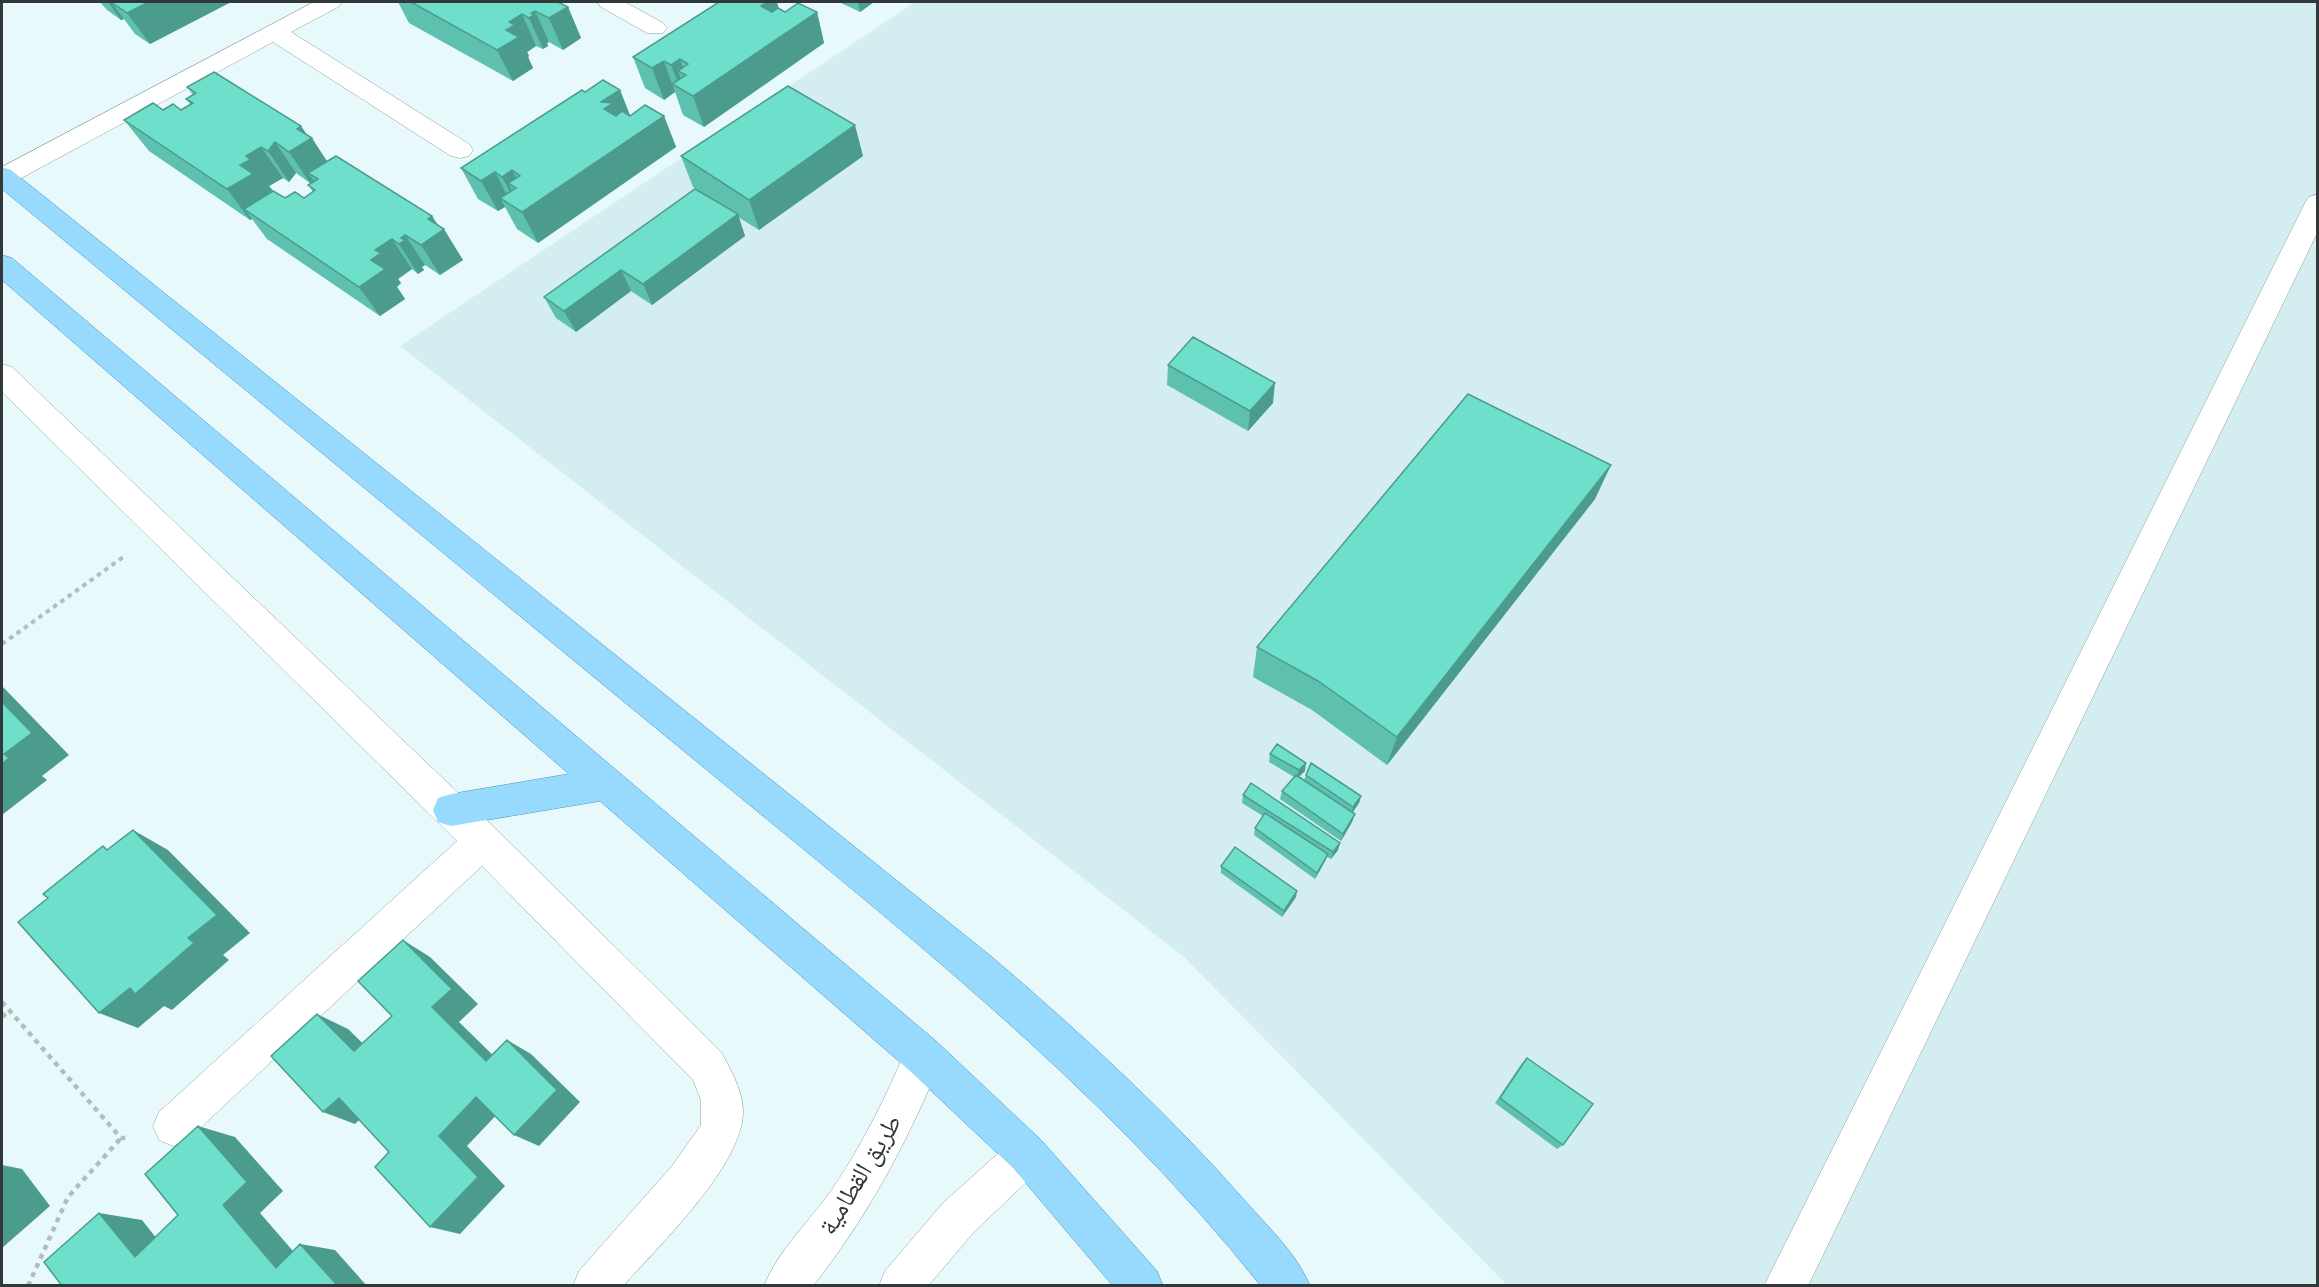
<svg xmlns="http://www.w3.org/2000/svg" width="2319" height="1287" font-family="'Sofia Sans Condensed','Noto Naskh Arabic',sans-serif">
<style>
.built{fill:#d3edf1}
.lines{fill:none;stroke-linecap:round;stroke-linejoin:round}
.minor-casing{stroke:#8d9da0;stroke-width:1}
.major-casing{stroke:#4790b9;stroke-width:1}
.path-far1{stroke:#b0bec0;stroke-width:4;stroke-dasharray:4.5 4.5;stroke-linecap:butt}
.path{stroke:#b0bec0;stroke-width:4.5;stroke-dasharray:5 5;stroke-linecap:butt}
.minor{fill:#fff;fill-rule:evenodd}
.major{fill:#98d9fe;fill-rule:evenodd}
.wall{fill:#5ec0ae;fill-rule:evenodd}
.shaded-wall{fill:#4c9c8d}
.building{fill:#6ddfca;stroke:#4c9c8d;stroke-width:1.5}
.labels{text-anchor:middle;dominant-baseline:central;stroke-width:6;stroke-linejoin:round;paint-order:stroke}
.near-street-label{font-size:26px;fill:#323839;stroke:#fff}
</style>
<rect width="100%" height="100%" fill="#e8f9fc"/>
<path class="built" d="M 915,2 L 2317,2 L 2317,1285 L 1507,1285 L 1184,957 L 400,346 Z"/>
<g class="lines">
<g class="minor-casing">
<path id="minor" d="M 314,2 L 342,2 L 338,7 L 291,32 L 469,144 L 473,150 L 469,156 L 460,158 L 451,156 L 273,42 L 12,183 L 2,185 L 2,167 Z
M 597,2 L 625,2 L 663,23 L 667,28 L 663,33 L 647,33 L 601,7 Z
M 2318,194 L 2318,231 L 1808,1286 L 1764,1286 L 2305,203 L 2309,197 Z
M 2,364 L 12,367 L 496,829 L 721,1052 C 732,1072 747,1098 742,1122 C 733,1174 659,1246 623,1286 L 573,1286 L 579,1271 L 672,1166 L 701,1125 L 701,1100 L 693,1080 L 482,866 L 187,1140 L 173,1146 L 159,1140 L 153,1126 L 159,1112 L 457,841 L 2,392 Z
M 923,1036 L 937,1042 L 943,1056 C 909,1139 869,1215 813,1286 L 764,1286 C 778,1250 811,1220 833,1188 C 864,1142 888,1093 909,1042 Z
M 1027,1134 L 1041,1140 L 1047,1154 L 1041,1168 L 973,1233 L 928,1286 L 879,1286 L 885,1271 L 943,1203 L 1013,1140 Z"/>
</g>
<g class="major-casing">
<path id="major" d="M 2,167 L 11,170 L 992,957 C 1082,1034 1169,1114 1247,1203 C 1269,1228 1297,1254 1310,1286 L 1261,1286 C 1099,1083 895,925 696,761 C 464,570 233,380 2,189 Z
M 2,255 L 12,258 L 937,1042 L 1041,1140 L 1157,1271 L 1163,1286 L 1113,1286 L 1013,1168 L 909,1070 L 600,801 L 451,826 L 438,822 L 433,810 L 438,798 L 451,794 L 569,774 L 2,280 Z"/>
</g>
<path class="path-far1" d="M 2,644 L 126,555"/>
<path class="path" d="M 2,1002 L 121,1138 L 128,1138
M 2,1017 L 9,1011
M 28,1286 L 68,1197 L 121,1138"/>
<use href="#minor" class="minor"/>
<use href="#major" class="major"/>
</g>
<path class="wall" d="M 100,2 L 231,2 L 150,44 L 135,34 L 124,19 L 121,20 L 107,10 Z
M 398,2 L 558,2 L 568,7 L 581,38 L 563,50 L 549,42 L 547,43 L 548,46 L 543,49 L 536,46 L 527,52 L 529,56 L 528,57 L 533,68 L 513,81 L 409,23 Z
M 777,2 L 778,8 L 785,12 L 817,12 L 824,43 L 704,127 L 683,115 L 675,92 L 664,100 L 645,88 L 633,57 Z
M 839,2 L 874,2 L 860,12 Z
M 187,87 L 307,136 L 327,161 L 432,216 L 463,260 L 440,275 L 425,265 L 422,267 L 424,270 L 418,274 L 412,269 L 398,279 L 401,283 L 397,287 L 405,299 L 380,316 L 267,239 L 252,219 L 250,220 L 149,151 L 124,120 L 163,110 L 181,110 L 190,104 L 186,99 L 193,95 ZM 296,173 L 310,183 L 314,181 L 314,182 L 308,185 L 313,192 L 304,198 L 285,198 L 268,194 L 273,191 L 269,186 L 283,178 L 289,182 Z
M 620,90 L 630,115 L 664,116 L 676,147 L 538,243 L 517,229 L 505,207 L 498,211 L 478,199 L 461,168 L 585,92 Z
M 681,156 L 863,156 L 759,230 L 738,217 L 745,236 L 652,305 L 631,291 L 576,332 L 556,318 L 544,297 L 701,193 L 693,187 Z
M 1168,365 L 1273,403 L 1248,431 L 1167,385 Z
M 1595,499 L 1387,765 L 1312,710 L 1253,677 L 1257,647 Z
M 1270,754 L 1305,771 L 1299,777 L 1304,780 L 1306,775 L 1361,796 L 1359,803 L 1352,813 L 1355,814 L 1352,822 L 1341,841 L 1280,799 L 1282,791 L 1294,777 L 1269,762 Z
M 1243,795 L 1338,850 L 1331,859 L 1327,857 L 1325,861 L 1315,879 L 1254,835 L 1255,828 L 1263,816 L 1242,803 Z
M 1221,866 L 1296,897 L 1282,917 L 1221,873 Z
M 1527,1058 L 1563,1145 L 1557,1149 L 1495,1103 L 1522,1063 Z"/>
<path class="shaded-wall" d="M 108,2 L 231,2 L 150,44 L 127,13 L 111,2 L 124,19 L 121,20 Z
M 758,2 L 777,2 L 782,20 L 775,25 Z
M 858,2 L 874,2 L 860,12 Z
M 568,7 L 581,38 L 563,50 L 549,18 Z
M 535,11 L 549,42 L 547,43 L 548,46 L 543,49 L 529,18 L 531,13 Z
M 817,12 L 824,43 L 704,127 L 693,96 Z
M 522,14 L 536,46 L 527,52 L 529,56 L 528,57 L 533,68 L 513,81 L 497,50 L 509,22 Z
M 680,59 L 685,75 L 678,71 L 686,92 L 680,88 L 671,65 Z
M 664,61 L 675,92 L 664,100 L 652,68 Z
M 620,90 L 632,121 L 618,140 L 601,102 Z
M 664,116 L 676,147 L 538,243 L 522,212 Z
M 855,125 L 863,156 L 759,230 L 749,200 Z
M 301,126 L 310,139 L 312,138 L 332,169 L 308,173 L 314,181 L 310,183 L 289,152 L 297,129 Z
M 275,142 L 296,173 L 289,182 L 268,151 Z
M 261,147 L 283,178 L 269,186 L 273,191 L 268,194 L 275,204 L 244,209 L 252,219 L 250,220 L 227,189 L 246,156 Z
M 512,170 L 528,201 L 516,188 L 508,183 L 520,206 L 518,207 L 502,177 Z
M 495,172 L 511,203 L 500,198 L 505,207 L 498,211 L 481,181 Z
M 738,214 L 745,236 L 652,305 L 643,284 Z
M 432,216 L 441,232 L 444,229 L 463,260 L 440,275 L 421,245 L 428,219 Z
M 405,235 L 425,265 L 422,267 L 424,270 L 418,274 L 399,244 L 401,238 Z
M 392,239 L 412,269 L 398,279 L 401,283 L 397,287 L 405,299 L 380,316 L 359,287 L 375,250 Z
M 621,270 L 631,291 L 576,332 L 564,311 Z
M 1275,383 L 1273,403 L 1248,431 L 1250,411 Z
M 1611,465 L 1595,499 L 1387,765 L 1397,737 Z
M 2,686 L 69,755 L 42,776 L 47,780 L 2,815 L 2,764 L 4,754 Z
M 1306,763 L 1305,771 L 1297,778 L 1299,770 Z
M 1361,796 L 1359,803 L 1351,815 L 1353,807 Z
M 1355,814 L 1352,822 L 1341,841 L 1343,834 Z
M 133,830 L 168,850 L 250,933 L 223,955 L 229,960 L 172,1010 L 164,1006 L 138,1028 L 99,1013 Z
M 1340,843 L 1338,850 L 1331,859 L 1333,852 Z
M 1328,854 L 1325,861 L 1315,879 L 1317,873 Z
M 1297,891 L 1296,897 L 1282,917 L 1284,911 Z
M 403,940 L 430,957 L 478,1004 L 459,1022 L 512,1074 L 486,1061 L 432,1007 Z
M 317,1014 L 348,1029 L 384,1064 L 354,1051 Z
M 507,1040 L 531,1054 L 580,1102 L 539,1146 L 514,1135 Z
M 476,1097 L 502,1109 L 467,1146 L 505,1186 L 460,1234 L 430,1227 L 439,1136 Z
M 339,1098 L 370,1110 L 355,1124 L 323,1112 Z
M 198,1126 L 235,1137 L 283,1191 L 260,1213 L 312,1273 L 276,1268 L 223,1205 Z
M 2,1165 L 22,1169 L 50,1206 L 2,1248 Z
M 99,1213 L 142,1220 L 176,1263 L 135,1257 Z
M 300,1244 L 335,1250 L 367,1286 L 338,1286 Z"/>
<path class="building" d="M 111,2 L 149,2 L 127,13 Z
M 411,2 L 558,2 L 568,7 L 549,18 L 535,11 L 531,13 L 534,15 L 529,18 L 522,14 L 509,22 L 515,25 L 506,30 L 519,37 L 497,50 Z
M 719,2 L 767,2 L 761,6 L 772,12 L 778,8 L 785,12 L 798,3 L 817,12 L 693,96 L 672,84 L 686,75 L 678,71 L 688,64 L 680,59 L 671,65 L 664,61 L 652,68 L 633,57 Z
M 214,72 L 301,126 L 297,129 L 312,138 L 289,152 L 275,142 L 268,151 L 261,147 L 246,156 L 250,160 L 240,165 L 253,174 L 227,189 L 124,120 L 153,103 L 163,110 L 173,104 L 181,110 L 193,103 L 186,99 L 196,93 L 187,87 Z
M 603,80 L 620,90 L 601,102 L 613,103 L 604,109 L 616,116 L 622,111 L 630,116 L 645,105 L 664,116 L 522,212 L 500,198 L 516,188 L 508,183 L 520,176 L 512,170 L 502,177 L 495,172 L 481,181 L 461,168 L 582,90 L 585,92 Z
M 788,86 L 855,125 L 749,200 L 681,156 Z
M 336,156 L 432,216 L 428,219 L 444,229 L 421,245 L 405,235 L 401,238 L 405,240 L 399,244 L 392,239 L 375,250 L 381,253 L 371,260 L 385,269 L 359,287 L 244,209 L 273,191 L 285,198 L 295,192 L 304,198 L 315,190 L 308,185 L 318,179 L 308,173 Z
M 695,189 L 738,214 L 643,284 L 621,270 L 564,311 L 544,297 Z
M 1193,337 L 1275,383 L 1250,411 L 1168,365 Z
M 1468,394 L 1611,465 L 1397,737 L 1318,681 L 1257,647 Z
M 2,702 L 32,733 L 4,754 L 9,758 L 2,764 Z
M 1277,744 L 1306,763 L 1299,770 L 1270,754 Z
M 1311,763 L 1361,796 L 1353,807 L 1306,775 Z
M 1296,775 L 1355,814 L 1343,834 L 1282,791 Z
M 1251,783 L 1340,843 L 1333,852 L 1243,795 Z
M 1265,813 L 1328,854 L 1317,873 L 1255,828 Z
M 133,830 L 217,915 L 188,938 L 194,943 L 135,994 L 130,988 L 99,1013 L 18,922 L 48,898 L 43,894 L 103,846 L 107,850 Z
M 1235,847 L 1297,891 L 1284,911 L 1221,866 Z
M 403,940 L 452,989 L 432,1007 L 486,1061 L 507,1040 L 557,1090 L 514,1135 L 476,1097 L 439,1136 L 478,1177 L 430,1227 L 375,1167 L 389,1152 L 339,1098 L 323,1112 L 271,1056 L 317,1014 L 354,1051 L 392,1016 L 358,981 Z
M 1527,1058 L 1593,1104 L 1563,1145 L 1500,1098 Z
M 198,1126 L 247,1182 L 223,1205 L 276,1268 L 300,1244 L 338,1286 L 62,1286 L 44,1262 L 99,1213 L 135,1257 L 178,1215 L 145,1174 Z"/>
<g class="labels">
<g class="near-street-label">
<text transform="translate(861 1175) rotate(-59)">طريق القطامية</text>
</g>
</g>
<rect width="2319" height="1287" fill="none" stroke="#323839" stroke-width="6"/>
</svg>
